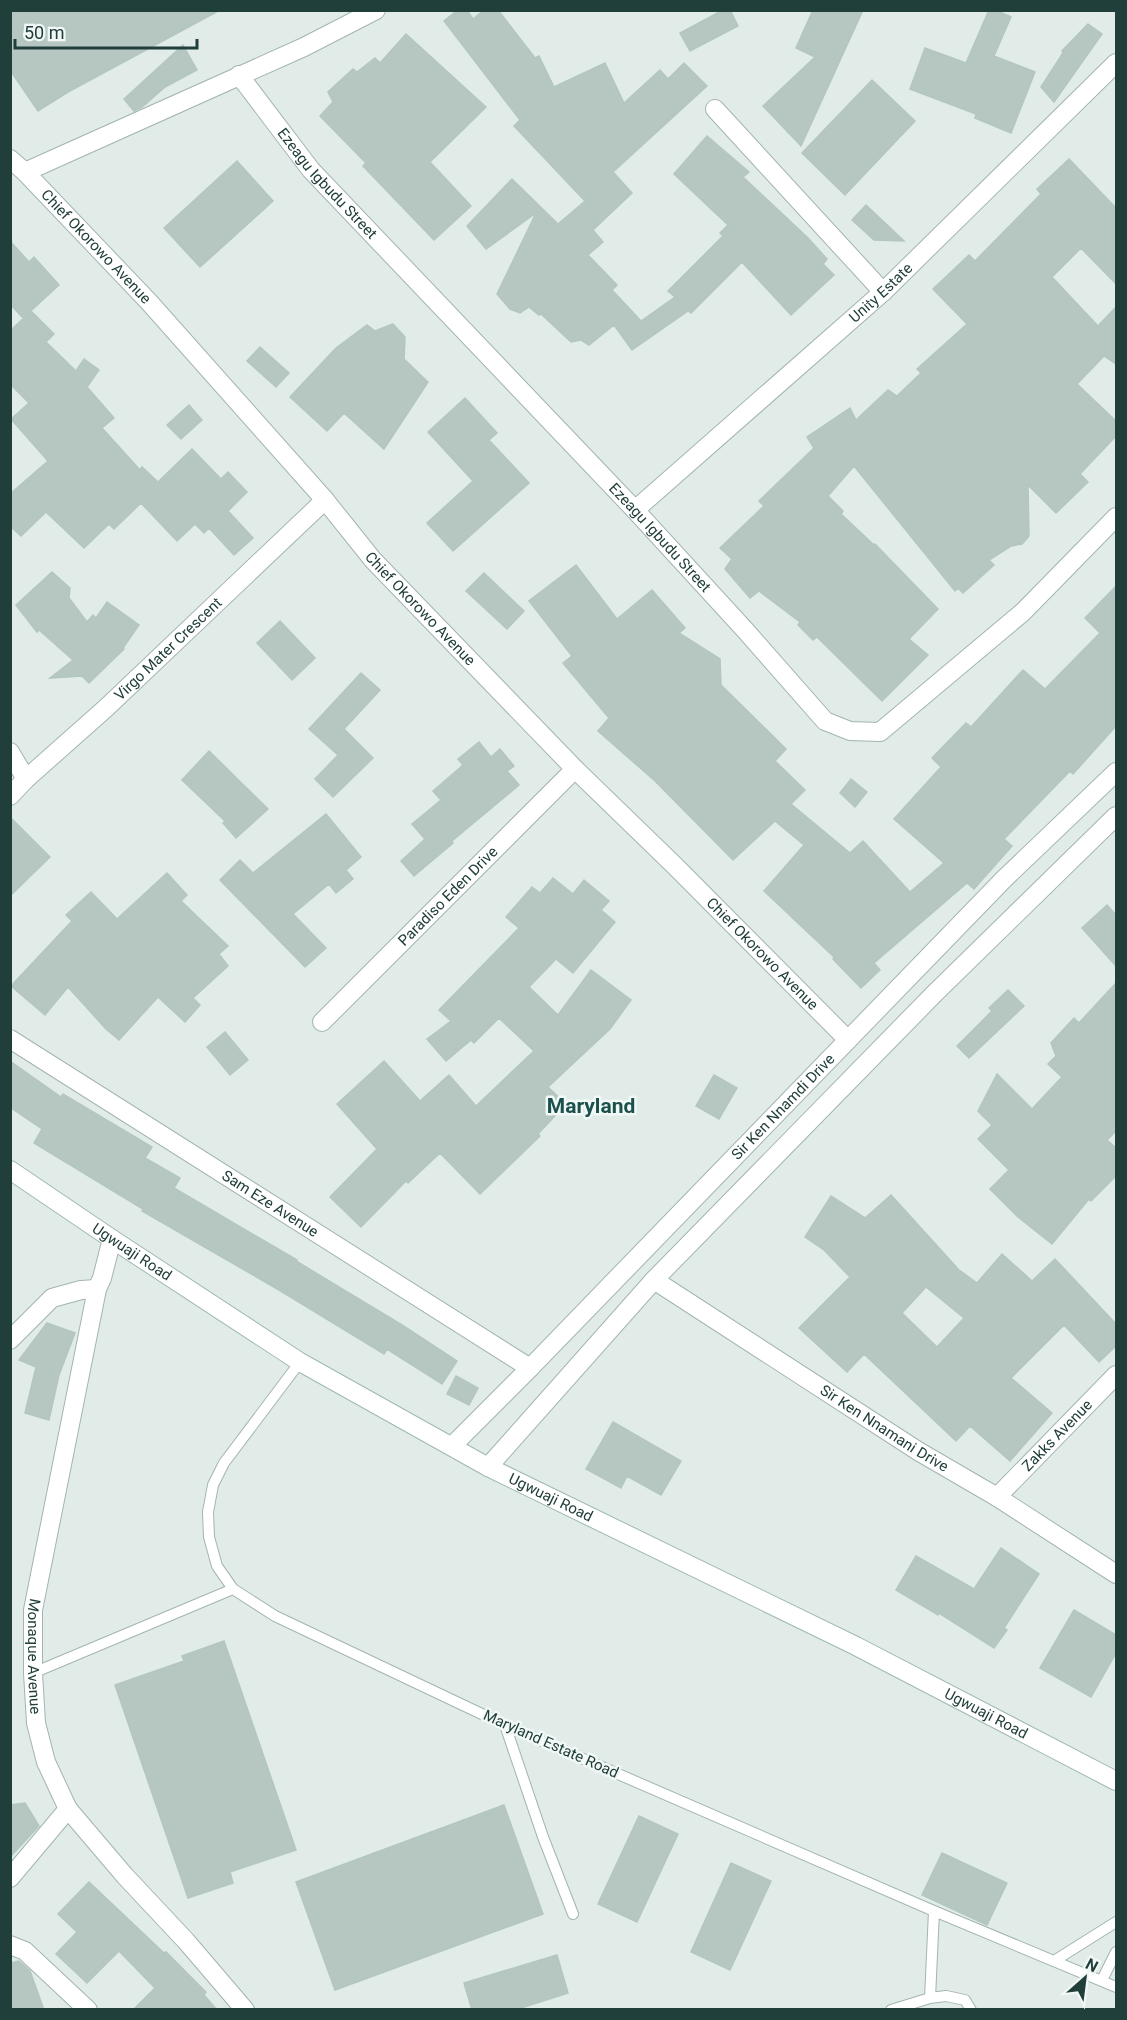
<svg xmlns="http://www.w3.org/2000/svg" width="1127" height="2020" font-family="Roboto,sans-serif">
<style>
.building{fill:#b6c7c2;stroke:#b3c6c1;stroke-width:1.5;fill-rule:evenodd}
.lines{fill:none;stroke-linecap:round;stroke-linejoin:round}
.lane-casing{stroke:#a3b4b1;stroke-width:12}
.street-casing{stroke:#a3b4b1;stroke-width:20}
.secondary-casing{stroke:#9fb8b3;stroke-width:20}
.lane{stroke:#fff;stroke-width:10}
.street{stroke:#fff;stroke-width:18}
.secondary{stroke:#fff;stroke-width:18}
.labels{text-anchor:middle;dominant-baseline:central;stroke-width:5;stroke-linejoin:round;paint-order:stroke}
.street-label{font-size:15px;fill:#203e3a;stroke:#f1f8f6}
.district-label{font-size:21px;font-weight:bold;fill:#1b504c;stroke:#f1f8f6}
</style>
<rect width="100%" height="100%" fill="#e1ece9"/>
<path class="building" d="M 10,10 L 220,10 L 68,92 L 38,111 L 10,70 Z
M 458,10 L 467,10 L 473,19 L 484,10 L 498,10 L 535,58 L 539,56 L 554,87 L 605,63 L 624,103 L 660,70 L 668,79 L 684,63 L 707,86 L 613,172 L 632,193 L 593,230 L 603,242 L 588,255 L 617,285 L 612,290 L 641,321 L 675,297 L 668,291 L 723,236 L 720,233 L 728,225 L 674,174 L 707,136 L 749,172 L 743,177 L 808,238 L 827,259 L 823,264 L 834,275 L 791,315 L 742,262 L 691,313 L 688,311 L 632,350 L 614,325 L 589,345 L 581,340 L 571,342 L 541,314 L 539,315 L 529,307 L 520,313 L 510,309 L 497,294 L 536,213 L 486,249 L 467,226 L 512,179 L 558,224 L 585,201 L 514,126 L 520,120 L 444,21 Z
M 723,10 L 730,10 L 738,26 L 690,51 L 680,33 Z
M 813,10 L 863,10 L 801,146 L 763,106 L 815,57 L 796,48 Z
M 989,10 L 995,10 L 1011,17 L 994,56 L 1035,72 L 1011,133 L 975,118 L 976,114 L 910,89 L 925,48 L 966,63 Z
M 1088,24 L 1102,34 L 1054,102 L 1041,87 L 1063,53 L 1062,51 Z
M 406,34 L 486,107 L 430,162 L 471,206 L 434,240 L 363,166 L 366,163 L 320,116 L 333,102 L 328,92 L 353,69 L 357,72 L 375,58 L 380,63 Z
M 183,45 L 197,70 L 165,87 L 142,107 L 134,111 L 124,99 Z
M 872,80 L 915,121 L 845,195 L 802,153 Z
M 1069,159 L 1116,208 L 1116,284 L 1081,248 L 1052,277 L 1098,326 L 1116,307 L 1116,364 L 1104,356 L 1077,384 L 1116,421 L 1116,436 L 1080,474 L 1088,482 L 1056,513 L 1028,485 L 1029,536 L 1022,544 L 1011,546 L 989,560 L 994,565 L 963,593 L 958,588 L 955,591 L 854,466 L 828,496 L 843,511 L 841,514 L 874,545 L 875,544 L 938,609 L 909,639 L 928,655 L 882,701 L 817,637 L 813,640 L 798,625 L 800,622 L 759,591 L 750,598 L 725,569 L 732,559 L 720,548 L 764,506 L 759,501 L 814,448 L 807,437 L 850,408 L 856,420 L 888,390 L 897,396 L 921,373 L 917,369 L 967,324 L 933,289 L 969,255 L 975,261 L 1041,194 L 1037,189 Z
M 237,161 L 273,201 L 200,267 L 164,228 Z
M 866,205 L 904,241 L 874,240 L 852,220 Z
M 10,241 L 29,262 L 34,257 L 59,285 L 23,318 L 10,304 Z
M 31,311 L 54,334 L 46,342 L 76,371 L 84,359 L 99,370 L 87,387 L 114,418 L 102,428 L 140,470 L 142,467 L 158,482 L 192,449 L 221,479 L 228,472 L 247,492 L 228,511 L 253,538 L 234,555 L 209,528 L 204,533 L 195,524 L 177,541 L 141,503 L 114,529 L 109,524 L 84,548 L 46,512 L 21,536 L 10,526 L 10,494 L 48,461 L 11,419 L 29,403 L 10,384 L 10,331 Z
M 393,324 L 405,337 L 404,359 L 428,382 L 384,449 L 344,413 L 327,431 L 290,397 L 336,348 L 367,325 L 375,331 Z
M 260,347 L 289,373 L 276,387 L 247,361 Z
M 465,398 L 497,433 L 489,440 L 529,483 L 453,551 L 427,523 L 473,481 L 428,432 Z
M 189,405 L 202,420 L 181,439 L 167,425 Z
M 576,565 L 617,619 L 652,590 L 685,628 L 679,633 L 720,659 L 721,685 L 786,749 L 775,761 L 805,790 L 791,804 L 850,853 L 863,841 L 910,892 L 944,863 L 894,819 L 941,767 L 932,758 L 966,723 L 971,727 L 1023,670 L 1045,689 L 1100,633 L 1085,618 L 1116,586 L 1116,726 L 1073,774 L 1070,771 L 1004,839 L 1012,846 L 974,889 L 967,883 L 874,963 L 880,970 L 861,988 L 833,959 L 834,957 L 764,891 L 804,845 L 775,821 L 733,860 L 655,781 L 598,731 L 609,718 L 563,663 L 572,656 L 529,601 Z
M 52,572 L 70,588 L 69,598 L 87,622 L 93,615 L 96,618 L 107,602 L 139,625 L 123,648 L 124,649 L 89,683 L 82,676 L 50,678 L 73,660 L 39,630 L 37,632 L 16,605 Z
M 484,573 L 524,611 L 507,629 L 466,591 Z
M 280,621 L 315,658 L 292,680 L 257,643 Z
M 361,673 L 380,690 L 344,729 L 373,758 L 333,797 L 315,779 L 338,755 L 309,729 Z
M 479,742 L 491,757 L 500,749 L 514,766 L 507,771 L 519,785 L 452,841 L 453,843 L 414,876 L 401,861 L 425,839 L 412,824 L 441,800 L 433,791 L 463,765 L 458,759 Z
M 209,751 L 268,809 L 236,838 L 223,823 L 225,821 L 182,780 Z
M 851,779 L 867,792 L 855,807 L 840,793 Z
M 326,814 L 361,857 L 346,870 L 353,879 L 336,893 L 329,884 L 293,914 L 326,948 L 305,967 L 220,880 L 240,860 L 253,873 Z
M 10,817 L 50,857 L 10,896 Z
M 167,873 L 187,895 L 181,901 L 228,946 L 219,954 L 228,966 L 193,998 L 200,1005 L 185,1022 L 158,997 L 119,1040 L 106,1029 L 68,987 L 45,1015 L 11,986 L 72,921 L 66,915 L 91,892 L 117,919 Z
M 553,878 L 573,894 L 584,880 L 609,901 L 601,910 L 615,922 L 573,973 L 556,959 L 529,987 L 558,1015 L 591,970 L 631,1000 L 610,1029 L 548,1087 L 566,1104 L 538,1134 L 540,1136 L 480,1194 L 440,1153 L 408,1183 L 406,1181 L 361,1227 L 330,1197 L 377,1149 L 337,1104 L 384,1061 L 420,1101 L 449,1075 L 476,1106 L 534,1051 L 499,1018 L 474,1043 L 471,1040 L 446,1061 L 427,1039 L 451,1021 L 439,1010 L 519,928 L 506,917 L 532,887 L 540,893 Z
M 1107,905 L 1116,915 L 1116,966 L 1082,928 Z
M 1116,983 L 1116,1131 L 1107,1140 L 1116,1148 L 1116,1176 L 1091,1201 L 1089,1199 L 1052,1244 L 1018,1217 L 990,1189 L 1009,1170 L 978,1139 L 992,1125 L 978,1111 L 997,1074 L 1032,1109 L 1062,1077 L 1048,1064 L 1056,1056 L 1051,1043 L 1074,1018 L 1079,1023 Z
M 1008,990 L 1024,1006 L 969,1058 L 957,1046 L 992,1011 L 989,1008 Z
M 225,1032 L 248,1060 L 230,1075 L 207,1047 Z
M 10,1061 L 61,1097 L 63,1094 L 152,1147 L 145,1158 L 180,1178 L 174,1188 L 297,1260 L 296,1261 L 402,1325 L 457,1361 L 442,1384 L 387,1349 L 384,1354 L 279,1290 L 142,1211 L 143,1209 L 34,1143 L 42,1129 L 10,1107 Z
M 714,1075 L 737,1088 L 719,1119 L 696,1106 Z
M 891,1195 L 959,1270 L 977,1283 L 1002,1254 L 1032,1281 L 1055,1259 L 1116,1324 L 1116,1346 L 1099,1362 L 1064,1325 L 1011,1378 L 1052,1413 L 1010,1461 L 970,1426 L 956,1441 L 864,1354 L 847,1372 L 799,1328 L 850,1277 L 824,1250 L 805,1237 L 831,1196 L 865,1218 ZM 926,1287 L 964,1318 L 937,1347 L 902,1313 Z
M 47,1323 L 75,1333 L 59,1375 L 49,1420 L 25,1413 L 36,1367 L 19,1360 Z
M 456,1376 L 478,1388 L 469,1405 L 447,1394 Z
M 613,1422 L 681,1461 L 661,1495 L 627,1476 L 621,1488 L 586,1469 Z
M 1001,1548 L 1039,1574 L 1004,1628 L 1007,1630 L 994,1648 L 939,1613 L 938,1615 L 896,1590 L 916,1556 L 974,1589 Z
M 1074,1610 L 1116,1635 L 1116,1653 L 1091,1697 L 1040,1668 Z
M 224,1641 L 296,1850 L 230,1872 L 233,1883 L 188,1898 L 115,1685 L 184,1661 L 182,1656 Z
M 25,1803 L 39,1826 L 10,1857 L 10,1805 Z
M 504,1805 L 543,1914 L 335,1990 L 296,1882 Z
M 639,1816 L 678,1834 L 637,1922 L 598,1904 Z
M 942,1853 L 1007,1883 L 987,1925 L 922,1895 Z
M 731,1863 L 771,1881 L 730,1970 L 691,1952 Z
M 89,1882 L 164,1953 L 166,1952 L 206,1992 L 204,1995 L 217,2010 L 133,2010 L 155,1988 L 119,1951 L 87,1983 L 56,1954 L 77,1932 L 58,1914 Z
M 557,1955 L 568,1993 L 515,2010 L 472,2010 L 464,1983 Z
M 19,1961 L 30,1971 L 44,2010 L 10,2010 L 10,1963 Z"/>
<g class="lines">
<g class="lane-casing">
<path id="lane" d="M 300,1362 L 224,1463 L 213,1485 L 208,1512 L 209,1537 L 217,1566 L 233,1589 L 275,1616 L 505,1725 L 934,1911 L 1116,1987
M 33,1673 L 233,1589
M 505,1725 L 543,1837 L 573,1914
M 1054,1961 L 1116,1922
M 1102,1980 L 1116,1952
M 930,1998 L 934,1911
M 891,2010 L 930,1998 L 946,1996 L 965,2000 L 971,2010"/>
</g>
<g class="street-casing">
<g id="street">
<path id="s1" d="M 239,75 L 311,170 L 635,510 L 745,630 L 825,721 L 850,731 L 880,732 L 1023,612 L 1116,517"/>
<path d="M 715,109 L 883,292"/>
<path id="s2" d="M 10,159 L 25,172 L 149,302 L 325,500 L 373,560 L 575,769 L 675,866 L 848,1040"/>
<path d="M 25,172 L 304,47 L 376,10"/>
<path id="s3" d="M 635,510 L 883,292 L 1116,63"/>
<path d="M 10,752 L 26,779"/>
<path id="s4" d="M 10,796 L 26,779 L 106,708 L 325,500"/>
<path id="s5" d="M 322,1022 L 575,769"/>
<path id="s6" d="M 10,1039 L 530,1368"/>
<path id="s7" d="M 112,1239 L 102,1278 L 97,1289 L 33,1610 L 33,1673 L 36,1723 L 46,1762 L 68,1809 L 125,1876 L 186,1941 L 245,2010"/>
<path id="s8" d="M 654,1280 L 918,1451 L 997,1497 L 1116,1574"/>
<path d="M 10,1340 L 52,1298 L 81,1290 L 97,1289"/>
<path id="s9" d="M 452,1446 L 530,1368 L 1004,879 L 1116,772"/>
<path d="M 488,1467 L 654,1280 L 934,994 L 1116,816"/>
<path id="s10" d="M 997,1497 L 1116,1375"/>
<path d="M 10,1878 L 68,1809"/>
<path d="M 10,1945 L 25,1951 L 88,2010"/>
</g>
</g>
<g class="secondary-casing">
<g id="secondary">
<path id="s11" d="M 10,1170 L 112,1239 L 300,1362 L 488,1467 L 856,1646 L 1116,1781"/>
</g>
</g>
<use href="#lane" class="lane"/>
<use href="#street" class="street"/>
<use href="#secondary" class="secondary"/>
</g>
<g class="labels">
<g class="street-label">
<text stroke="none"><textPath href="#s1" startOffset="140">Ezeagu Igbudu Street</textPath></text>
<text stroke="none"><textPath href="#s2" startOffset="123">Chief Okorowo Avenue</textPath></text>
<text stroke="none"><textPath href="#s3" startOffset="328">Unity Estate</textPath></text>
<text stroke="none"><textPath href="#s1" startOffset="626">Ezeagu Igbudu Street</textPath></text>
<text stroke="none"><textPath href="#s2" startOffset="609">Chief Okorowo Avenue</textPath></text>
<text stroke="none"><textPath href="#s4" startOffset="216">Virgo Mater Crescent</textPath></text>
<text stroke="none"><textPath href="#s5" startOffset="178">Paradiso Eden Drive</textPath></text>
<text stroke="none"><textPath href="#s2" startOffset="1095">Chief Okorowo Avenue</textPath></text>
<text stroke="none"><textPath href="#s9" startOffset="474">Sir Ken Nnamdi Drive</textPath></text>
<text stroke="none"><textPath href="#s6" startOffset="308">Sam Eze Avenue</textPath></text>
<text stroke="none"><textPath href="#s11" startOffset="147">Ugwuaji Road</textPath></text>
<text stroke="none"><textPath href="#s8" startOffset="274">Sir Ken Nnamani Drive</textPath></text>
<text stroke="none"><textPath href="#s10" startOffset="86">Zakks Avenue</textPath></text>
<text stroke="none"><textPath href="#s11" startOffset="633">Ugwuaji Road</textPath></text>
<text stroke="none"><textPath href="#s7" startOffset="426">Monaque Avenue</textPath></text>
<text stroke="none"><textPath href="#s11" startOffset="1119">Ugwuaji Road</textPath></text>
<text transform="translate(551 1744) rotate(24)">Maryland Estate Road</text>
</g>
<g class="district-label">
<text x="591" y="1106">Maryland</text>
</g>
</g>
<rect width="1127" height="2020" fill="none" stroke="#203e3a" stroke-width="24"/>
<g transform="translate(1085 1978) rotate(28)" stroke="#f1f8f6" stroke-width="4.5" paint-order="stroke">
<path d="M0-4.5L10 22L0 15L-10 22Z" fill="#203e3a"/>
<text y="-9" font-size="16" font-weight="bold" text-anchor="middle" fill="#203e3a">N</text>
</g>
<path d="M15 39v9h182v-9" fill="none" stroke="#203e3a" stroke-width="3"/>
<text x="24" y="39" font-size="18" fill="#203e3a" stroke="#f1f8f6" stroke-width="4.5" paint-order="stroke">50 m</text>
</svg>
